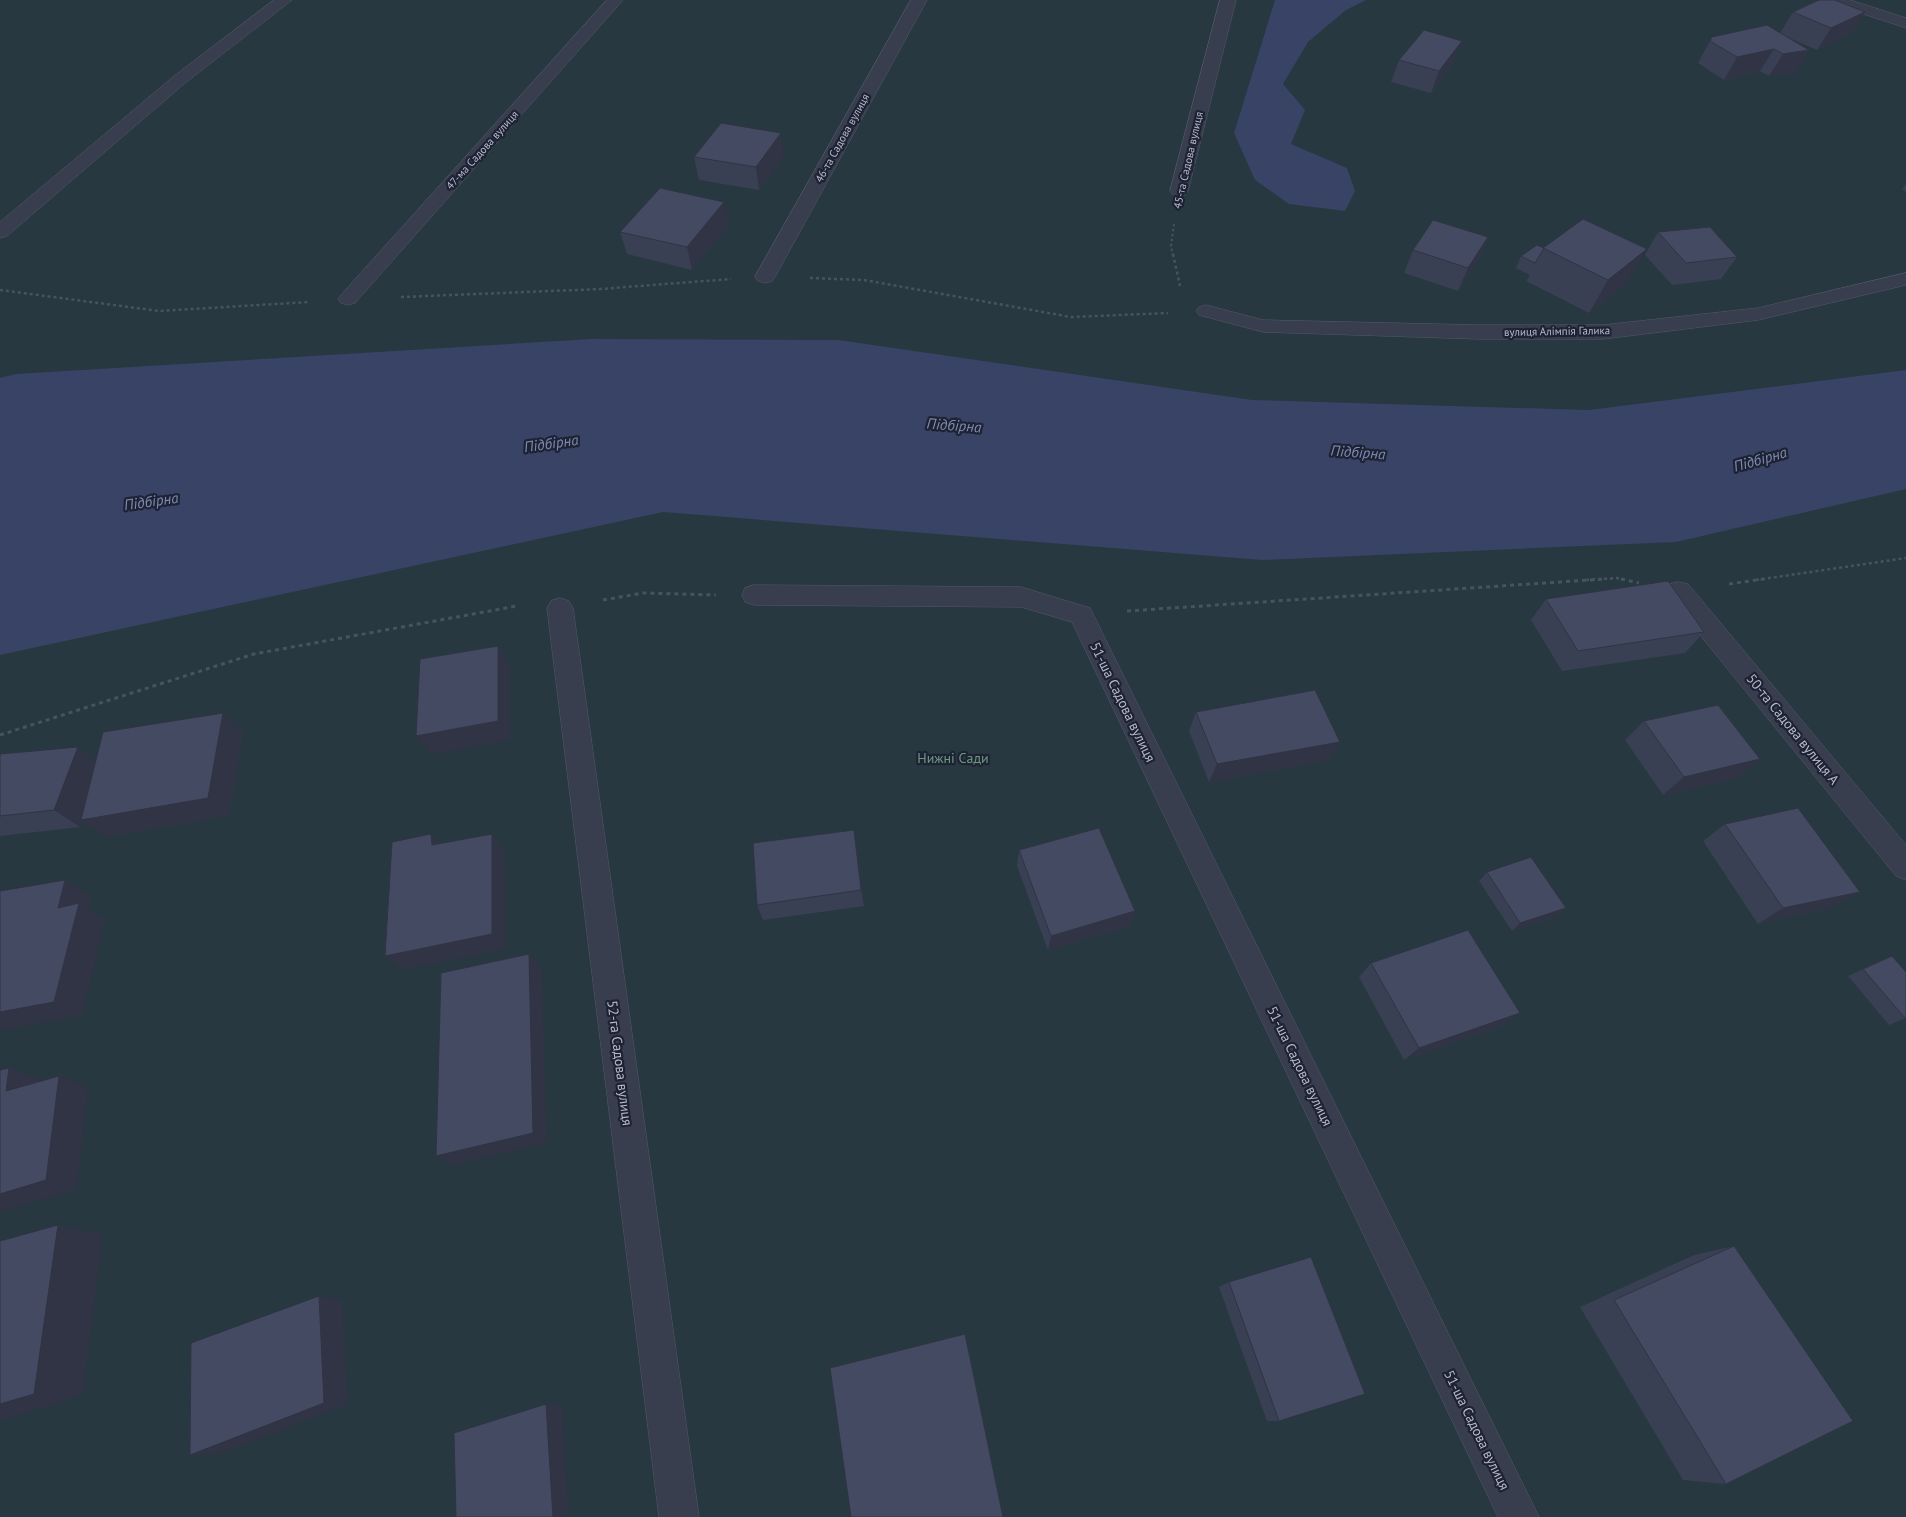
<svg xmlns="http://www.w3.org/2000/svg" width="1906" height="1517" font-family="'PT Sans',sans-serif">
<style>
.green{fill:#273840}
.water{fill:#394366}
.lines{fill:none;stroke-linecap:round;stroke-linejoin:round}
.minor-casing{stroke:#545969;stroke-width:1}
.path-far2{stroke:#45555d;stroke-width:2;stroke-dasharray:2.5 2.5;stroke-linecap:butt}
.path-far1{stroke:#45555d;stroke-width:2.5;stroke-dasharray:3 3;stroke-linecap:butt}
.path{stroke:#45555d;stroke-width:3;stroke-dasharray:4 4;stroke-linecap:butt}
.minor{fill:#393e4f;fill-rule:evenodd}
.wall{fill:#3a4053}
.shaded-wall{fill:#303444}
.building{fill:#444a61;stroke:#303444}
.labels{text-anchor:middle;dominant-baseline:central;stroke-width:4.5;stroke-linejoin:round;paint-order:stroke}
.far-street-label{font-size:11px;fill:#b6b9c9;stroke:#1e2334}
.street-label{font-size:14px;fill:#b6b9c9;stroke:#1e2334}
.park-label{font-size:14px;fill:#6d9a80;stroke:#1e2334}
.water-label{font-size:15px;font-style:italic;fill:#7d8ab1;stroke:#1e2334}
</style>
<rect width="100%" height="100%" fill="#252b3f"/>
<path class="green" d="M 0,0 L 1906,0 L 1906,1517 L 0,1517 Z"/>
<path class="water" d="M 1275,0 L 1366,0 L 1346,10 L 1308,42 L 1283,84 L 1305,110 L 1291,144 L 1347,168 L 1355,191 L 1345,211 L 1289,204 L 1255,180 L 1234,133 Z
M 592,339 L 838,340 L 1252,400 L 1589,410 L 1906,370 L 1906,489 L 1676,542 L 1262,560 L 663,512 L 0,655 L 0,378 L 16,374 Z"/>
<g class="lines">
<g class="minor-casing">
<path id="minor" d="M 274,0 L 292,0 L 185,83 L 7,236 L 0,238 L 0,222 L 173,77 Z
M 607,0 L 623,0 L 355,303 L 348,305 L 341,303 L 338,299 L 341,295 Z
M 911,0 L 927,0 L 775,277 L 772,281 L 765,283 L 758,281 L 755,277 Z
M 1220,0 L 1236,0 L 1188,191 L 1185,195 L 1173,195 L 1170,191 Z
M 1827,0 L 1850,0 L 1906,18 L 1906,28 L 1830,3 Z
M 1906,273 L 1906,285 L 1758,320 L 1603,339 L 1478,339 L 1263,332 L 1199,315 L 1196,311 L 1199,307 L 1206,305 L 1263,320 L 1478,325 L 1603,325 L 1758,308 Z
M 1679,582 L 1688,584 L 1906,845 L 1906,880 L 1896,876 L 1670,598 L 1667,591 L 1670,584 Z
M 754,585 L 1021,587 L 1090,608 L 1539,1517 L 1498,1517 L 1072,622 L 1021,607 L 754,605 L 745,602 L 742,595 L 745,588 Z
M 560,598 L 569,601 L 573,608 L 699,1517 L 659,1517 L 547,608 L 551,601 Z"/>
</g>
<path class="path-far2" d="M 1173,256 L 1171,246 L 1174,224"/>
<path class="path-far1" d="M 1173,254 L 1180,286
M 810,278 L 864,280 L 1071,317 L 1168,313
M 0,290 L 159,311 L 309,302
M 401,297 L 600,289 L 731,279
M 1586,580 L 1617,578 L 1626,580
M 1756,580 L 1906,558"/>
<path class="path" d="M 1621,579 L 1639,583
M 1729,584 L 1764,579
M 603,600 L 643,593 L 716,595
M 1127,611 L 1605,579
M 0,735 L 254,654 L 517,606"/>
<use href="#minor" class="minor"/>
</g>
<path class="wall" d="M 1793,12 L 1865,12 L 1850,34 L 1817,50 L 1787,37 L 1809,50 L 1795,73 L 1769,76 L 1760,71 L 1724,80 L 1698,63 L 1712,37 L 1780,33 Z
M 1399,60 L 1453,63 L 1431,93 L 1391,82 Z
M 784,155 L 759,190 L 699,180 L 694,157 Z
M 1906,184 L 1906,192 L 1902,189 Z
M 729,225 L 692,270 L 627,254 L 620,232 Z
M 1658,232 L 1737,257 L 1721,279 L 1672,285 L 1645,255 Z
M 1488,237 L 1478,260 L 1458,291 L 1404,273 L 1413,250 Z
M 1544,248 L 1628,282 L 1589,313 L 1526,281 L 1530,275 L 1516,268 L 1521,256 Z
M 1546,599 L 1704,632 L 1685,653 L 1562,671 L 1531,620 Z
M 1196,712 L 1340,742 L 1329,760 L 1209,782 L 1189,731 Z
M 1644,721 L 1738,778 L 1663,795 L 1625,740 Z
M 243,732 L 229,815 L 106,837 L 82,821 L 80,827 L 0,836 L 0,754 L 96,761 Z
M 1725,824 L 1860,892 L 1833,907 L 1758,924 L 1703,841 Z
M 857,847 L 864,906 L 763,920 L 757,905 Z
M 1019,850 L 1135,911 L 1129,927 L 1048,950 L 1017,866 Z
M 1487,872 L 1566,908 L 1557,916 L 1512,931 L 1479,881 Z
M 1371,963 L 1502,1026 L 1404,1060 L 1359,977 Z
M 1863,969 L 1906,1018 L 1889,1025 L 1848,976 Z
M 1734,1246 L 1726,1484 L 1683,1480 L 1580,1307 L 1694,1255 Z
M 1229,1282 L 1279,1421 L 1267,1421 L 1219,1287 Z"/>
<path class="shaded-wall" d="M 1865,12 L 1850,34 L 1817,50 L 1831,28 Z
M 1462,41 L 1453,63 L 1431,93 L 1439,71 Z
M 1774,49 L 1760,71 L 1724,80 L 1737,57 Z
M 1809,50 L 1795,73 L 1769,76 L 1783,54 Z
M 781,133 L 784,155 L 759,190 L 756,167 Z
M 724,202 L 729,225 L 692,270 L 687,247 Z
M 1488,237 L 1478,260 L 1458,291 L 1468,268 Z
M 1647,249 L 1628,282 L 1589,313 L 1608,280 Z
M 498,646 L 510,666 L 510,740 L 431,755 L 416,736 Z
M 223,713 L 243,732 L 229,815 L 106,837 L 82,821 L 80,827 L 54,810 L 78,747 L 102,765 Z
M 1340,742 L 1329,760 L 1209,782 L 1217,764 Z
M 1760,759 L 1738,778 L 1663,795 L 1684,777 Z
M 854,830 L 857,847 L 864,906 L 861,890 Z
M 431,834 L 446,851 L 432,845 Z
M 492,834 L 505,851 L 506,949 L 403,970 L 385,956 Z
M 65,880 L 92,896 L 88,909 L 105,919 L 83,1015 L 0,1031 L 0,1012 L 58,908 Z
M 1860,892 L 1833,907 L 1758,924 L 1783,908 Z
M 1566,908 L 1557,916 L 1512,931 L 1520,923 Z
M 1135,911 L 1129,927 L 1048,950 L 1051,936 Z
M 529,954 L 542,969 L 547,1143 L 453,1165 L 436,1156 Z
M 1520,1013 L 1502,1026 L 1404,1060 L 1419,1048 Z
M 9,1068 L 40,1079 L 37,1102 L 6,1091 Z
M 59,1076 L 88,1087 L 77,1189 L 0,1212 L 0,1194 Z
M 58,1225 L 103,1234 L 83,1395 L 0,1421 L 0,1404 Z
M 319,1296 L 342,1300 L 348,1404 L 220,1454 L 190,1455 Z
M 546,1404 L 562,1405 L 569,1517 L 553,1517 Z"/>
<path class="building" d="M 1819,0 L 1835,0 L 1865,12 L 1831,28 L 1793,12 Z
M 1767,25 L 1809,50 L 1783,54 L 1774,49 L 1737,57 L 1710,41 L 1712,37 Z
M 1424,30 L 1462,41 L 1439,71 L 1399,60 Z
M 721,123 L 781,133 L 756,167 L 694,157 Z
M 660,188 L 724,202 L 687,247 L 620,232 Z
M 1583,219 L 1647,249 L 1608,280 L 1543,248 Z
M 1433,220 L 1488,237 L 1468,268 L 1413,250 Z
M 1710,227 L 1737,257 L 1686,263 L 1658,232 Z
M 1537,245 L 1544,248 L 1535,263 L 1521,256 Z
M 1668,581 L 1704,632 L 1578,651 L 1546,599 Z
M 498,646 L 498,721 L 416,736 L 420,659 Z
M 1315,690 L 1340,742 L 1217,764 L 1196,712 Z
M 1718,705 L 1760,759 L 1684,777 L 1644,721 Z
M 223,713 L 208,798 L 81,820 L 103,732 Z
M 78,747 L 54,810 L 0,816 L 0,754 Z
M 1798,808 L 1860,892 L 1783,908 L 1725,824 Z
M 1099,828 L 1135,911 L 1051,936 L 1019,850 Z
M 854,830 L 861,890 L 757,905 L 753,843 Z
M 431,834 L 432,845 L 492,834 L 492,934 L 385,956 L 392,842 Z
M 1531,857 L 1566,908 L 1520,923 L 1487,872 Z
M 65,880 L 58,908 L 79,903 L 54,1002 L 0,1012 L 0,891 Z
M 1468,930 L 1520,1013 L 1419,1048 L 1371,963 Z
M 529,954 L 533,1133 L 436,1156 L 441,973 Z
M 1892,956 L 1906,972 L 1906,1018 L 1905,1018 L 1863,969 Z
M 9,1068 L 6,1091 L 59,1076 L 46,1180 L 0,1194 L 0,1070 Z
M 58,1225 L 34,1394 L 0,1404 L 0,1241 Z
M 1734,1246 L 1853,1421 L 1726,1484 L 1614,1300 Z
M 1311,1257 L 1365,1394 L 1279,1421 L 1229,1282 Z
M 319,1296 L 324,1403 L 190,1455 L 191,1343 Z
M 965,1334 L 1003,1517 L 851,1517 L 830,1368 Z
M 546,1404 L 553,1517 L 456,1517 L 454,1433 Z"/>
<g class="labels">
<g class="far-street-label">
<text transform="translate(842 138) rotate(-61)">46-та Садова вулиця</text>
<text transform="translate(482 150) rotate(-48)">47-ма Садова вулиця</text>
<text transform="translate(1188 160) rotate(-77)">45-та Садова вулиця</text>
<text transform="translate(1557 331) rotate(-1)">вулиця Алімпія Галика</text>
</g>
<g class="street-label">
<text transform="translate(1123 702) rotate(64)">51-ша Садова вулиця</text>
<text transform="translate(1793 729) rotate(51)">50-та Садова вулиця А</text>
<text transform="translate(620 1063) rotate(83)">52-га Садова вулиця</text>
<text transform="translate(1300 1066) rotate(64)">51-ша Садова вулиця</text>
<text transform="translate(1477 1430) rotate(64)">51-ша Садова вулиця</text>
</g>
<g class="park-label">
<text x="953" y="758">Нижні Сади</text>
</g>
<g class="water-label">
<text transform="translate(954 425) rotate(4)">Підбірна</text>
<text transform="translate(551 443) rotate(-8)">Підбірна</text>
<text transform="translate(1358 452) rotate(4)">Підбірна</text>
<text transform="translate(1760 459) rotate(-16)">Підбірна</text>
<text transform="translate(151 501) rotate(-8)">Підбірна</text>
</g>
</g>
</svg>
